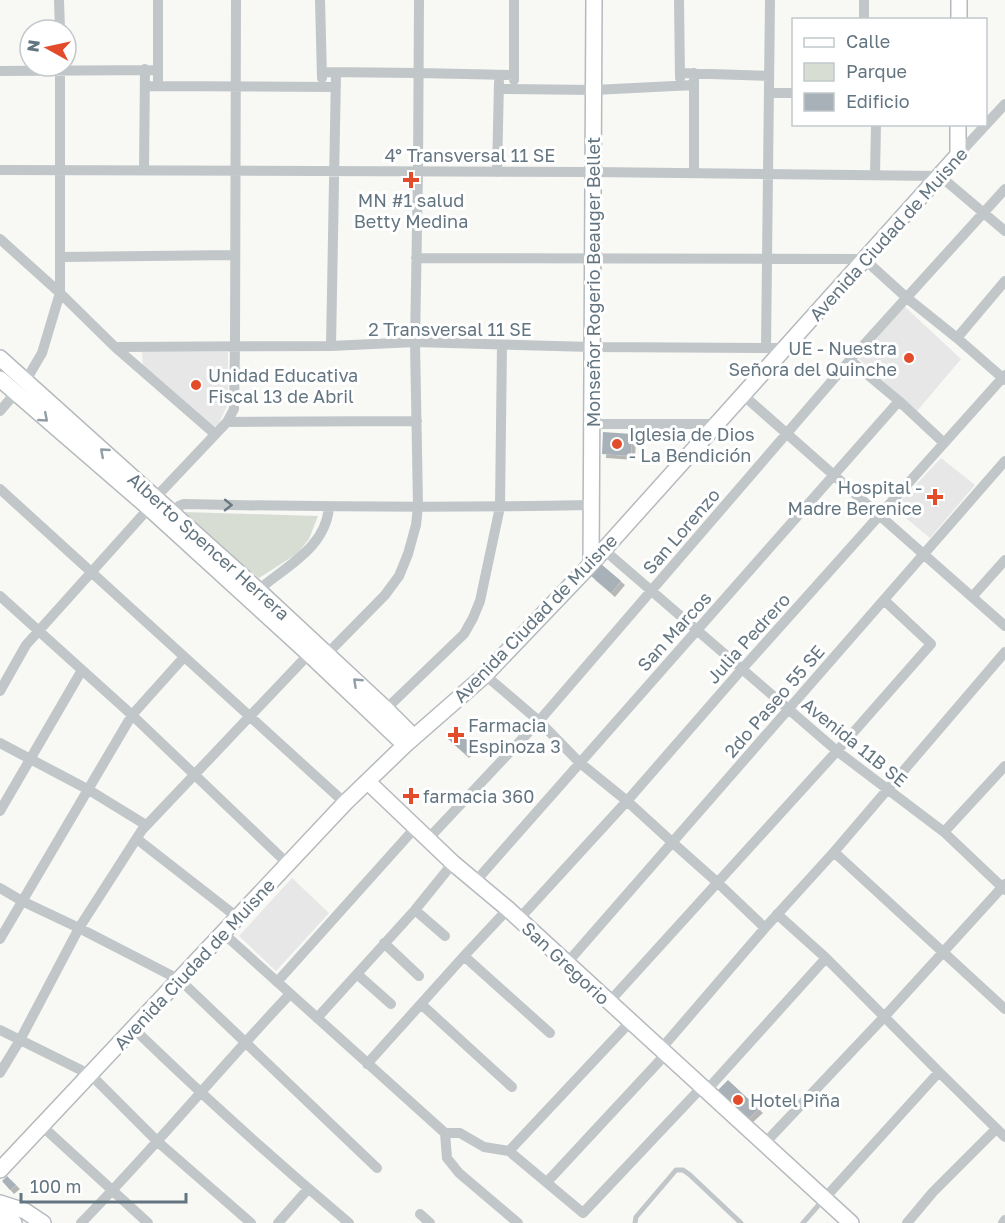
<svg xmlns="http://www.w3.org/2000/svg" width="1005" height="1223" font-family="'Golos Text',sans-serif">
<style>
.built{fill:#e6e7e6}
.green{fill:#d8ddd4}
.building{fill:#a8b1b7;filter:url(#shadow)}
.lines{fill:none;stroke-linecap:round;stroke-linejoin:round}
.secondary-casing{stroke:#b4babe;stroke-width:18}
.lane{stroke:#c1c6c9;stroke-width:5}
.street{stroke:#c1c6c9;stroke-width:10}
.secondary{stroke:#fff;stroke-width:15}
.oneway{stroke:#929ea6}
.oneway2{stroke:#687984}
.poi-dot{fill:#e34c2a;stroke:#fff;stroke-width:2}
.labels{text-anchor:middle;dominant-baseline:central;stroke-width:6;stroke-linejoin:round;paint-order:stroke}
.street-label{font-size:18px;fill:#637580;stroke:#fff}
.poi-label{font-size:18px;fill:#637580;stroke:#fff;text-anchor:start}
</style>
<defs>
<filter id="shadow"><feDropShadow dx="4" dy="4" stdDeviation="0" flood-color="#0004"/></filter>
</defs>
<rect width="100%" height="100%" fill="#f8f8f5"/>
<path class="built" d="M 904,306 L 961,359 L 917,411 L 858,358 Z
M 142,352 L 228,352 L 228,404 L 219,423 L 213,428 L 143,366 Z
M 941,458 L 975,485 L 930,538 L 894,508 Z
M 292,878 L 329,913 L 276,971 L 239,936 Z"/>
<path class="green" d="M 184,512 L 318,516 L 309,539 L 298,553 L 259,578 L 189,520 Z"/>
<path class="building" d="M 603,432 L 632,434 L 631,456 L 602,454 Z
M 601,564 L 621,581 L 611,593 L 591,576 Z
M 455,729 L 473,746 L 465,754 L 447,738 Z
M 728,1080 L 759,1109 L 748,1119 L 717,1091 Z
M 7,1176 L 16,1185 L 10,1190 L 2,1181 Z"/>
<g class="lines">
<g class="secondary-casing">
<path id="secondary" d="M 959,20 L 959,0
M 0,358 L 258,590 L 386,709 L 414,737
M 0,379 L 149,508 L 309,654 L 405,745
M 591,564 L 594,0
M 368,782 L 453,863 L 508,909 L 851,1223
M 0,1170 L 345,803 L 405,745 L 485,675 L 591,564 L 958,155 L 958,124
M 0,1203 L 25,1211 L 43,1223
M 0,1217 L 14,1223"/>
</g>
<path class="lane" d="M 635,1223 L 636,1217 L 676,1170 L 683,1170 L 690,1175 L 741,1223
M 803,1223 L 823,1200"/>
<path class="street" d="M 59,0 L 60,30
M 158,0 L 158,86
M 320,0 L 322,78
M 514,0 L 514,80
M 679,0 L 680,78
M 864,20 L 864,0
M 0,71 L 158,70
M 322,72 L 419,73 L 514,75
M 680,73 L 769,76
M 145,86 L 336,87
M 499,89 L 594,90 L 694,85
M 769,93 L 794,93
M 958,155 L 1005,104
M 0,170 L 593,172 L 940,176 L 1005,231
M 144,170 L 145,69
M 497,172 L 499,82
M 694,173 L 694,73
M 875,175 L 876,124
M 0,239 L 60,293 L 115,347 L 215,434
M 61,257 L 235,255
M 416,258 L 864,259 L 907,298 L 957,338 L 1005,380
M 957,338 L 1005,281
M 331,346 L 336,73
M 115,347 L 331,346 L 415,342 L 592,347 L 785,348
M 766,348 L 770,0
M 850,360 L 899,401 L 944,443
M 743,395 L 1005,626
M 0,411 L 25,382 L 42,353 L 60,293 L 60,66
M 227,422 L 417,421
M 592,424 L 716,424
M 0,489 L 345,803
M 156,497 L 227,422 L 234,409 L 235,347 L 236,0
M 172,512 L 179,506 L 184,504 C 320,507 455,508 591,505
M 603,549 L 837,751 L 944,832 L 1005,890
M 262,587 C 290,564 326,546 329,507
M 0,596 L 132,715 L 287,863
M 972,597 L 1005,560
M 327,654 L 385,595 L 399,576 L 408,554 L 416,525 L 418,506 L 415,342 L 418,171 L 419,0
M 485,675 L 539,721 L 579,762 L 627,801 L 673,843 L 718,883 L 765,928
M 0,691 L 26,645 L 149,508
M 386,709 L 464,634 L 473,618 L 480,601 L 500,507 L 502,345
M 0,743 L 89,790 L 146,825
M 0,811 L 82,670
M 944,832 L 1005,766
M 137,839 L 237,917
M 428,839 L 539,721 L 850,360 L 1005,189
M 834,852 L 1005,1009
M 475,882 L 899,401
M 0,888 L 22,901 L 79,928 L 180,980 L 377,1168
M 415,910 L 445,936
M 777,914 L 826,958 L 939,1072 L 1005,1137
M 519,919 L 627,801 L 742,669 L 1005,375
M 223,933 L 445,1133 L 460,1133 L 484,1147 L 509,1151 L 583,1213 L 702,1087
M 0,939 L 132,715 L 184,657
M 384,943 L 419,976
M 464,956 L 550,1033
M 567,963 L 1005,461
M 357,974 L 391,1004
M 277,982 L 415,828
M 609,1002 L 837,751 L 931,644 L 884,600
M 421,1004 L 512,1087
M 317,1018 L 415,910 L 453,863
M 134,1029 C 203,1096 275,1161 349,1223
M 0,1030 L 91,1075 L 158,1142 L 251,1223
M 661,1049 L 765,928 L 834,852 L 1005,652
M 367,1064 L 464,956 L 508,909
M 0,1073 L 20,1040 L 79,928 L 142,830 L 309,654
M 706,1091 L 826,958
M 42,1126 L 148,1223
M 445,1133 L 447,1158 L 459,1173 L 518,1223
M 764,1144 L 885,1016 L 1005,884
M 509,1151 L 631,1021
M 547,1182 L 666,1054
M 824,1199 L 939,1072
M 420,1214 L 430,1223
M 81,1223 C 154,1149 219,1069 290,994
M 278,1223 L 308,1189
M 907,1223 L 933,1192 L 996,1129
M 1003,1223 L 1005,1220"/>
<use href="#secondary" class="secondary"/>
</g>
<defs><path id="oneway-chevron" d="M-2-3.5L2.5 0L-2 3.5" fill="none" stroke-width="1.6" stroke-linecap="round" stroke-linejoin="round" transform="scale(1.5)"/></defs>
<g class="oneway">
<use href="#oneway-chevron" transform="translate(44 418) rotate(41)"/>
<use href="#oneway-chevron" transform="translate(104 452) rotate(-139)"/>
<use href="#oneway-chevron" transform="translate(357 682) rotate(-137)"/>
</g>
<use class="oneway2" href="#oneway-chevron" transform="translate(228 505) rotate(1)"/>
<g class="poi-dot">
<path d="M408 171h6v6h6v6h-6v6h-6v-6h-6v-6h6z"/>
<circle cx="909" cy="358" r="6"/>
<circle cx="196" cy="385" r="6"/>
<circle cx="617" cy="444" r="6"/>
<path d="M932 488h6v6h6v6h-6v6h-6v-6h-6v-6h6z"/>
<path d="M453 726h6v6h6v6h-6v6h-6v-6h-6v-6h6z"/>
<path d="M408 787h6v6h6v6h-6v6h-6v-6h-6v-6h6z"/>
<circle cx="738" cy="1100" r="6"/>
</g>
<g class="labels">
<g class="street-label">
<text x="470" y="155">4° Transversal 11 SE</text>
<text transform="translate(888 234) rotate(-48)">Avenida Ciudad de Muisne</text>
<text transform="translate(593 282) rotate(-90)">Monseñor Rogerio Beauger Bellet</text>
<text x="450" y="329">2 Transversal 11 SE</text>
<text transform="translate(681 531) rotate(-49)">San Lorenzo</text>
<text transform="translate(209 546) rotate(42)">Alberto Spencer Herrera</text>
<text transform="translate(535 618) rotate(-46)">Avenida Ciudad de Muisne</text>
<text transform="translate(674 631) rotate(-48)">San Marcos</text>
<text transform="translate(748 638) rotate(-48)">Julia Pedrero</text>
<text transform="translate(774 701) rotate(-49)">2do Paseo 55 SE</text>
<text transform="translate(855 742) rotate(39)">Avenida 11B SE</text>
<text transform="translate(566 963) rotate(43)">San Gregorio</text>
<text transform="translate(194 964) rotate(-47)">Avenida Ciudad de Muisne</text>
</g>
<g class="poi-label">
<text x="411" y="200" text-anchor="middle">MN #1 salud<tspan x="411" dy="21">Betty Medina</tspan></text>
<text x="897" y="348" text-anchor="end">UE - Nuestra<tspan x="897" dy="21">Señora del Quinche</tspan></text>
<text x="208" y="375">Unidad Educativa<tspan x="208" dy="21">Fiscal 13 de Abril</tspan></text>
<text x="629" y="434">Iglesia de Dios<tspan x="629" dy="21">- La Bendición</tspan></text>
<text x="922" y="487" text-anchor="end">Hospital -<tspan x="922" dy="21">Madre Berenice</tspan></text>
<text x="468" y="725">Farmacia<tspan x="468" dy="21">Espinoza 3</tspan></text>
<text x="423" y="796">farmacia 360</text>
<text x="750" y="1100">Hotel Piña</text>
</g>
</g>
<rect x="792" y="18" width="195" height="108" fill="#ffffff" stroke="#c1c8cc" stroke-width="1.5"/>
<rect x="804" y="38" width="30" height="9" fill="#ffffff" stroke="#c1c8cc" stroke-width="1.5"/>
<text x="846" y="48" font-size="18" fill="#637580">Calle</text>
<rect x="804" y="63" width="30" height="18" fill="#d8ddd4" stroke="#c1c8cc" stroke-width="1.5"/>
<text x="846" y="78" font-size="18" fill="#637580">Parque</text>
<rect x="804" y="93" width="30" height="18" fill="#a8b1b7" stroke="#c1c8cc" stroke-width="1.5"/>
<text x="846" y="108" font-size="18" fill="#637580">Edificio</text>
<g transform="translate(48 48) rotate(278)"><circle r="28" fill="#ffffff" stroke="#c1c8cc" stroke-width="1.5"/>
<path d="M0-4.5L10 22L0 15L-10 22Z" fill="#e34c2a"/>
<text y="-9" font-size="16" font-weight="bold" text-anchor="middle" fill="#637580">N</text>
</g>
<path d="M21 1193v9h165v-9" fill="none" stroke="#637580" stroke-width="3"/>
<text x="30" y="1193" font-size="18" fill="#637580" stroke="#ffffff" stroke-width="4.5" paint-order="stroke">100 m</text>
</svg>
